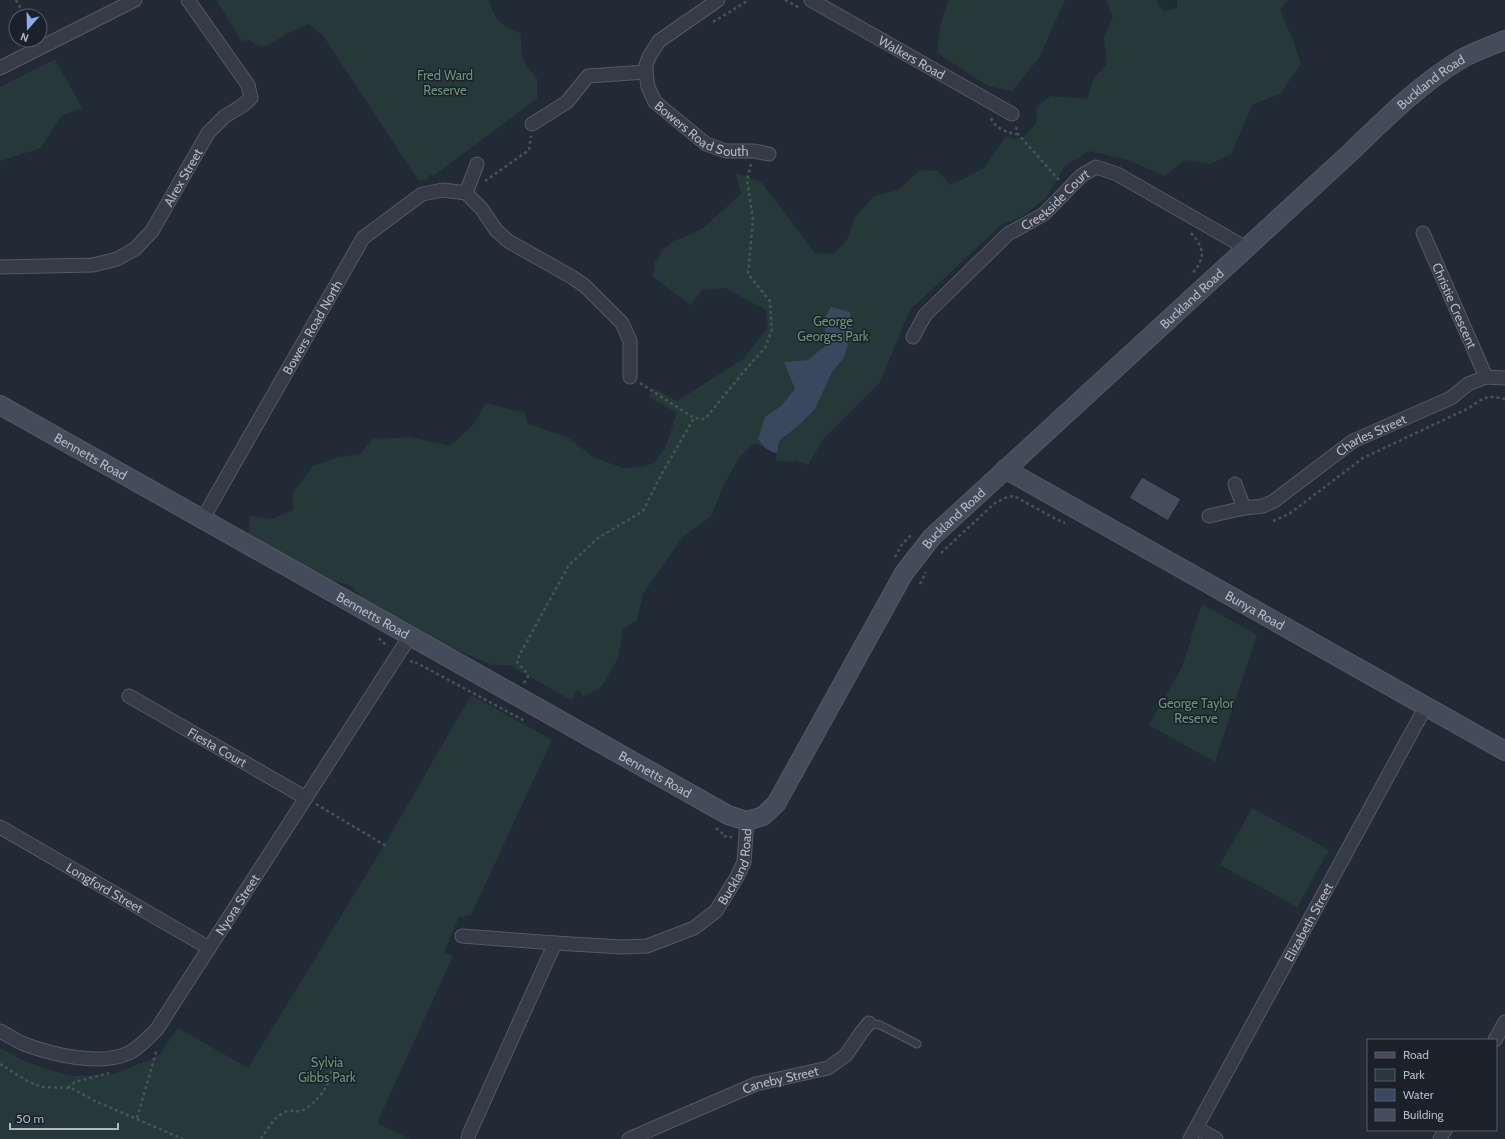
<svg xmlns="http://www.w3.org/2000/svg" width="1505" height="1139" font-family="Cabin,sans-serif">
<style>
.green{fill:#273839}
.water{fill:#39475f}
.building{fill:#444d5b;stroke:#1d232d}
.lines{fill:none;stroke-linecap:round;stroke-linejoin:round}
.lane-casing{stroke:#535a65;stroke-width:9}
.street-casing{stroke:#535a65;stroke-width:15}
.secondary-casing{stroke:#535a65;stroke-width:20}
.path{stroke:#445457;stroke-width:2.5;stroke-dasharray:3 3;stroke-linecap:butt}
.lane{stroke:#363c47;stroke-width:7}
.street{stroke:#363c47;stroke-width:13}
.secondary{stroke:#444b59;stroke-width:18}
.labels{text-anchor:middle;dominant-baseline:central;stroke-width:3;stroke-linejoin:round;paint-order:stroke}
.street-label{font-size:13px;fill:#b0b7c3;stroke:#1b212b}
.park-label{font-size:13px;fill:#6a9274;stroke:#1b212b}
</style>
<rect width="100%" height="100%" fill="#222a36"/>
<path class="green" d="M 216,0 L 489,0 C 495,22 501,24 521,34 C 521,57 521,60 537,78 L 537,99 L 433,176 L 431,174 L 427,180 L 418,180 L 324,37 L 309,24 C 302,27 295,30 288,33 C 271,42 267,54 247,39 L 242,42 Z
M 948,0 L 1065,0 L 1039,58 L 1012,91 L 988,86 L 937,53 L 940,27 Z
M 1106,0 L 1157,0 L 1159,6 L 1165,11 L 1177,8 L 1177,0 L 1288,0 L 1280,10 L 1293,40 L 1301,64 L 1281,93 L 1252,105 L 1231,154 L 1211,164 L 1185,160 L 1165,176 L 1128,160 L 1089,151 L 1065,166 L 1046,198 L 1021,217 L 1001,225 L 910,310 L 880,382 L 824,438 L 808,465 L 796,460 L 793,462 L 776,461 L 777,452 L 755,443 L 741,455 L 723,486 L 712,515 L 682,538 L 643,594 L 637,620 L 623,629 L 618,658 L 602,686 L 583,697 L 578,690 L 571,700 L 509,665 L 493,665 L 448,647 L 363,599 L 350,585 L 332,581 L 262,543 L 248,534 L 250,516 L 272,519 L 293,510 L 292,494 L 313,466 L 336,458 L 360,454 L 373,439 L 409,437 L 450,446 L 473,425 L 486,403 L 525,413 L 528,424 L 567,437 L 593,457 L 623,468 L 643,467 L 654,463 L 665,448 L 677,413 L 649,397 L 653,388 L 677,401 L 743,359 L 768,327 L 766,310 L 725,288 L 702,290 L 691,305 L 652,276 L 655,267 L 654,263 L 660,256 L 662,249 L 668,246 L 673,241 L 685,237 L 703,228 L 741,194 L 736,173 L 761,182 L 815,253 L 834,254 L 847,240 L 855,217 L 874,196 L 898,190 L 920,170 L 938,171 L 950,185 L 963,179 L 984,168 L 1006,136 L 1014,139 L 1025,136 L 1036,123 L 1037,106 L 1051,96 L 1087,99 L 1094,78 L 1107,64 L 1104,37 L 1113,17 Z
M 55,59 L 82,108 L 61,116 L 41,148 L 0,161 L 0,87 Z
M 1202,604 L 1257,635 L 1215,762 L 1149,725 L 1182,667 Z
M 471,695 L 552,740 L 471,915 L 459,917 L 444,953 L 453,956 L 377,1123 L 410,1139 L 0,1139 L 0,1048 L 22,1060 L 49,1070 L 73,1076 L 114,1074 L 149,1060 L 160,1054 L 178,1028 L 248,1068 L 385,844 Z
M 1252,808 L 1329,850 L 1297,907 L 1220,865 Z"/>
<path class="water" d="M 831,307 L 850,312 L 852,331 L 844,358 L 832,372 L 815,409 L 799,425 L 779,441 L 777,453 C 767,451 764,447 758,439 L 765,417 L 781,406 L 795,389 L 784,362 L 808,360 L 825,346 L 825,317 Z"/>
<path class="building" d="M 1142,477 L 1181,499 L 1168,521 L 1129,498 Z"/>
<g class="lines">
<g class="lane-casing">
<path id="lane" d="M 869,1023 L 880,1025 L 917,1044"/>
</g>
<g class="street-casing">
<g id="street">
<path id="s1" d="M 718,0 L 659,41 L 649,57 L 646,65 L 646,72 L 648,87 L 655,102 L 706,144 L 726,151 L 754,151 L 769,154"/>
<path id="s2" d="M 811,0 L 1012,114"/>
<path d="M 0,68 L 135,0"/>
<path d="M 532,124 L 567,102 L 588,76 L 646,72"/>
<path d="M 466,193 L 477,164"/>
<path id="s3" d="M 1423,233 L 1486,377"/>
<path id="s4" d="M 0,267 L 93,265 L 117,259 L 135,249 L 152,231 L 208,133 L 224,117 L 243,105 L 251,98 L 248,85 L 188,0"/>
<path id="s5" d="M 913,337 L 925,315 L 1008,234 L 1044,214 L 1081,176 L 1096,167 L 1117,174 L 1246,248"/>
<path d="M 1235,484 L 1244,508"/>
<path id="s6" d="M 1209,516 L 1244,508 L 1263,506 L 1274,501 L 1353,441 L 1451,398 L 1468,384 L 1486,377 L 1505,378"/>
<path id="s7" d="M 202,520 L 363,238 L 422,194 L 443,190 L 466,193 L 481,208 L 496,230 L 508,241 L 572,277 L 585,286 L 622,323 L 630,341 L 630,377"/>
<path id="s8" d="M 129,696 L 306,798"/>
<path id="s9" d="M 0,827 L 209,948"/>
<path id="s10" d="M 462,936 L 555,943 L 622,947 L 647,946 L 694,928 L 716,911 L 737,877 L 744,862 L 747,821"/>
<path id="s11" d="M 0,1031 C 8,1035 16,1041 24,1044 C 53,1055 100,1066 129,1053 C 140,1047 148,1038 157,1029 L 410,636"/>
<path d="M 1495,1040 L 1505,1022"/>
<path d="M 1197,1128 L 1216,1139"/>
<path d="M 468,1139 L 469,1134 L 555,943"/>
<path id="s12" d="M 629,1139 L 756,1084 L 828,1068 L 846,1055 L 861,1033 L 869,1023"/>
<path id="s13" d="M 1190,1139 L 1426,706"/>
<path d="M 1440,1139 L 1445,1130"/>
</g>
</g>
<g class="secondary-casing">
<g id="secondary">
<path id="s14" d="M 0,405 L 728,815 L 747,821 L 763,816 L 776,804 L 904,573 L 932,537 L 1352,151 C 1387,117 1421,83 1463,58 C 1476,51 1491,46 1505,40"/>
<path id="s15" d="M 1005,469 L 1505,751"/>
</g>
</g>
<path class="path" d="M 16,0 L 25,16
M 785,0 L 800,8
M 713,22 L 749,0
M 991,118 C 996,129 1007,133 1018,134
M 1016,127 L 1018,134 L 1059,180
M 485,181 L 529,150 L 531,136
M 1191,233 C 1205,249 1206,258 1191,275
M 640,383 L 694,418
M 1273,521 L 1289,514 L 1363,458 L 1469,408 C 1484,397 1487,395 1505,399
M 941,553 L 995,503 L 1007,497 L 1014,496 L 1054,518 L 1065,523
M 895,557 L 902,544 L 912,534
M 920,584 L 926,572
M 379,638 L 382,642 L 388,646
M 411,660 L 412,663 L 417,663 L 525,721
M 524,683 L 528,677 L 526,672 L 517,662 L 519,656 L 569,565 L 598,538 L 643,511 L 661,475 L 694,418 L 705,419 L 746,369 L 765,348 L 772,330 L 770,301 L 748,274 L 753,220 L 747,180 L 751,164
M 316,804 L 386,846
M 716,828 L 723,834 L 723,836 L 732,837
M 0,1064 L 29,1082 L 42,1087 L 71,1088 L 95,1101 L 183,1139
M 68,1088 L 75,1082 L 109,1073
M 137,1118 L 157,1049
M 261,1139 C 267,1129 273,1119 283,1113 C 290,1109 295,1112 301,1111 C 305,1110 309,1106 312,1104 C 324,1093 337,1074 329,1057"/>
<use href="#lane" class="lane"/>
<use href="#street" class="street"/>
<use href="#secondary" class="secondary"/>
</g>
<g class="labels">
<g class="street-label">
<text stroke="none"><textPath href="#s2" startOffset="116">Walkers Road</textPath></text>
<text stroke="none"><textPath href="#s14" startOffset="1875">Buckland Road</textPath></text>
<text stroke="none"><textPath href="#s1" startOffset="194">Bowers Road South</textPath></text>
<text stroke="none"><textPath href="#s4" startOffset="225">Alrex Street</textPath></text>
<text stroke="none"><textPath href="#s5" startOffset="200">Creekside Court</textPath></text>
<text stroke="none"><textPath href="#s14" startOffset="1552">Buckland Road</textPath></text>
<text stroke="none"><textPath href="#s3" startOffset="79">Christie Crescent</textPath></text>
<text stroke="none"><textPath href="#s7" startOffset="222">Bowers Road North</textPath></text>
<text stroke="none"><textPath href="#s6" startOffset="185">Charles Street</textPath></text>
<text stroke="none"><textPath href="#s14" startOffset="104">Bennetts Road</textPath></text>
<text stroke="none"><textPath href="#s14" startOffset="1228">Buckland Road</textPath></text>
<text stroke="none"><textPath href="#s15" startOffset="287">Bunya Road</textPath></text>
<text stroke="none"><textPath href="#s14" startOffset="428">Bennetts Road</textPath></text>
<text stroke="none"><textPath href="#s8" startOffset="102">Fiesta Court</textPath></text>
<text stroke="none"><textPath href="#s14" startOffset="752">Bennetts Road</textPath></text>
<text stroke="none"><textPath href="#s10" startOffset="313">Buckland Road</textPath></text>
<text stroke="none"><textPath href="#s9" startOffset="121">Longford Street</textPath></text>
<text stroke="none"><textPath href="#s11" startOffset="320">Nyora Street</textPath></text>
<text stroke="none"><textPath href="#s13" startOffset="247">Elizabeth Street</textPath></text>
<text stroke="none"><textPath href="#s12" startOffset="163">Caneby Street</textPath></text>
</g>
<g class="park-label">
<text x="445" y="75">Fred Ward<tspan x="445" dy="15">Reserve</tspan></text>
<text x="833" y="321">George<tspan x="833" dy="15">Georges Park</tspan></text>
<text x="1196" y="703">George Taylor<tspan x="1196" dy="15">Reserve</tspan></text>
<text x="327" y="1062">Sylvia<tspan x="327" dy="15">Gibbs Park</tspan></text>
</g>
</g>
<rect x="1367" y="1039" width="130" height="92" fill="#1b212b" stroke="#575d68"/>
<rect x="1375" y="1052" width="20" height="6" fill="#444b59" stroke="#575d68"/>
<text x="1403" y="1059" font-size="12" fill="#b0b7c3">Road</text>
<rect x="1375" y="1069" width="20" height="12" fill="#273839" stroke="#575d68"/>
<text x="1403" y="1079" font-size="12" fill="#b0b7c3">Park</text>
<rect x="1375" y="1089" width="20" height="12" fill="#39475f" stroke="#575d68"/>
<text x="1403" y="1099" font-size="12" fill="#b0b7c3">Water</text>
<rect x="1375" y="1109" width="20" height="12" fill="#444d5b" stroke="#575d68"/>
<text x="1403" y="1119" font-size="12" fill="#b0b7c3">Building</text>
<g transform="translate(28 28) rotate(200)"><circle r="19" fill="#1b212b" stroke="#575d68"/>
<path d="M0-3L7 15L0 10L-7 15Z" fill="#8baeee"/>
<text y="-6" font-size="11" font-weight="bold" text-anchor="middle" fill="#b0b7c3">N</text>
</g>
<path d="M10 1123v6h108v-6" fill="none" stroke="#b0b7c3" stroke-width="2"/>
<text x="16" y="1123" font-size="12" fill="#b0b7c3" stroke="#1b212b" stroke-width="3" paint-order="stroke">50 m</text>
</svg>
